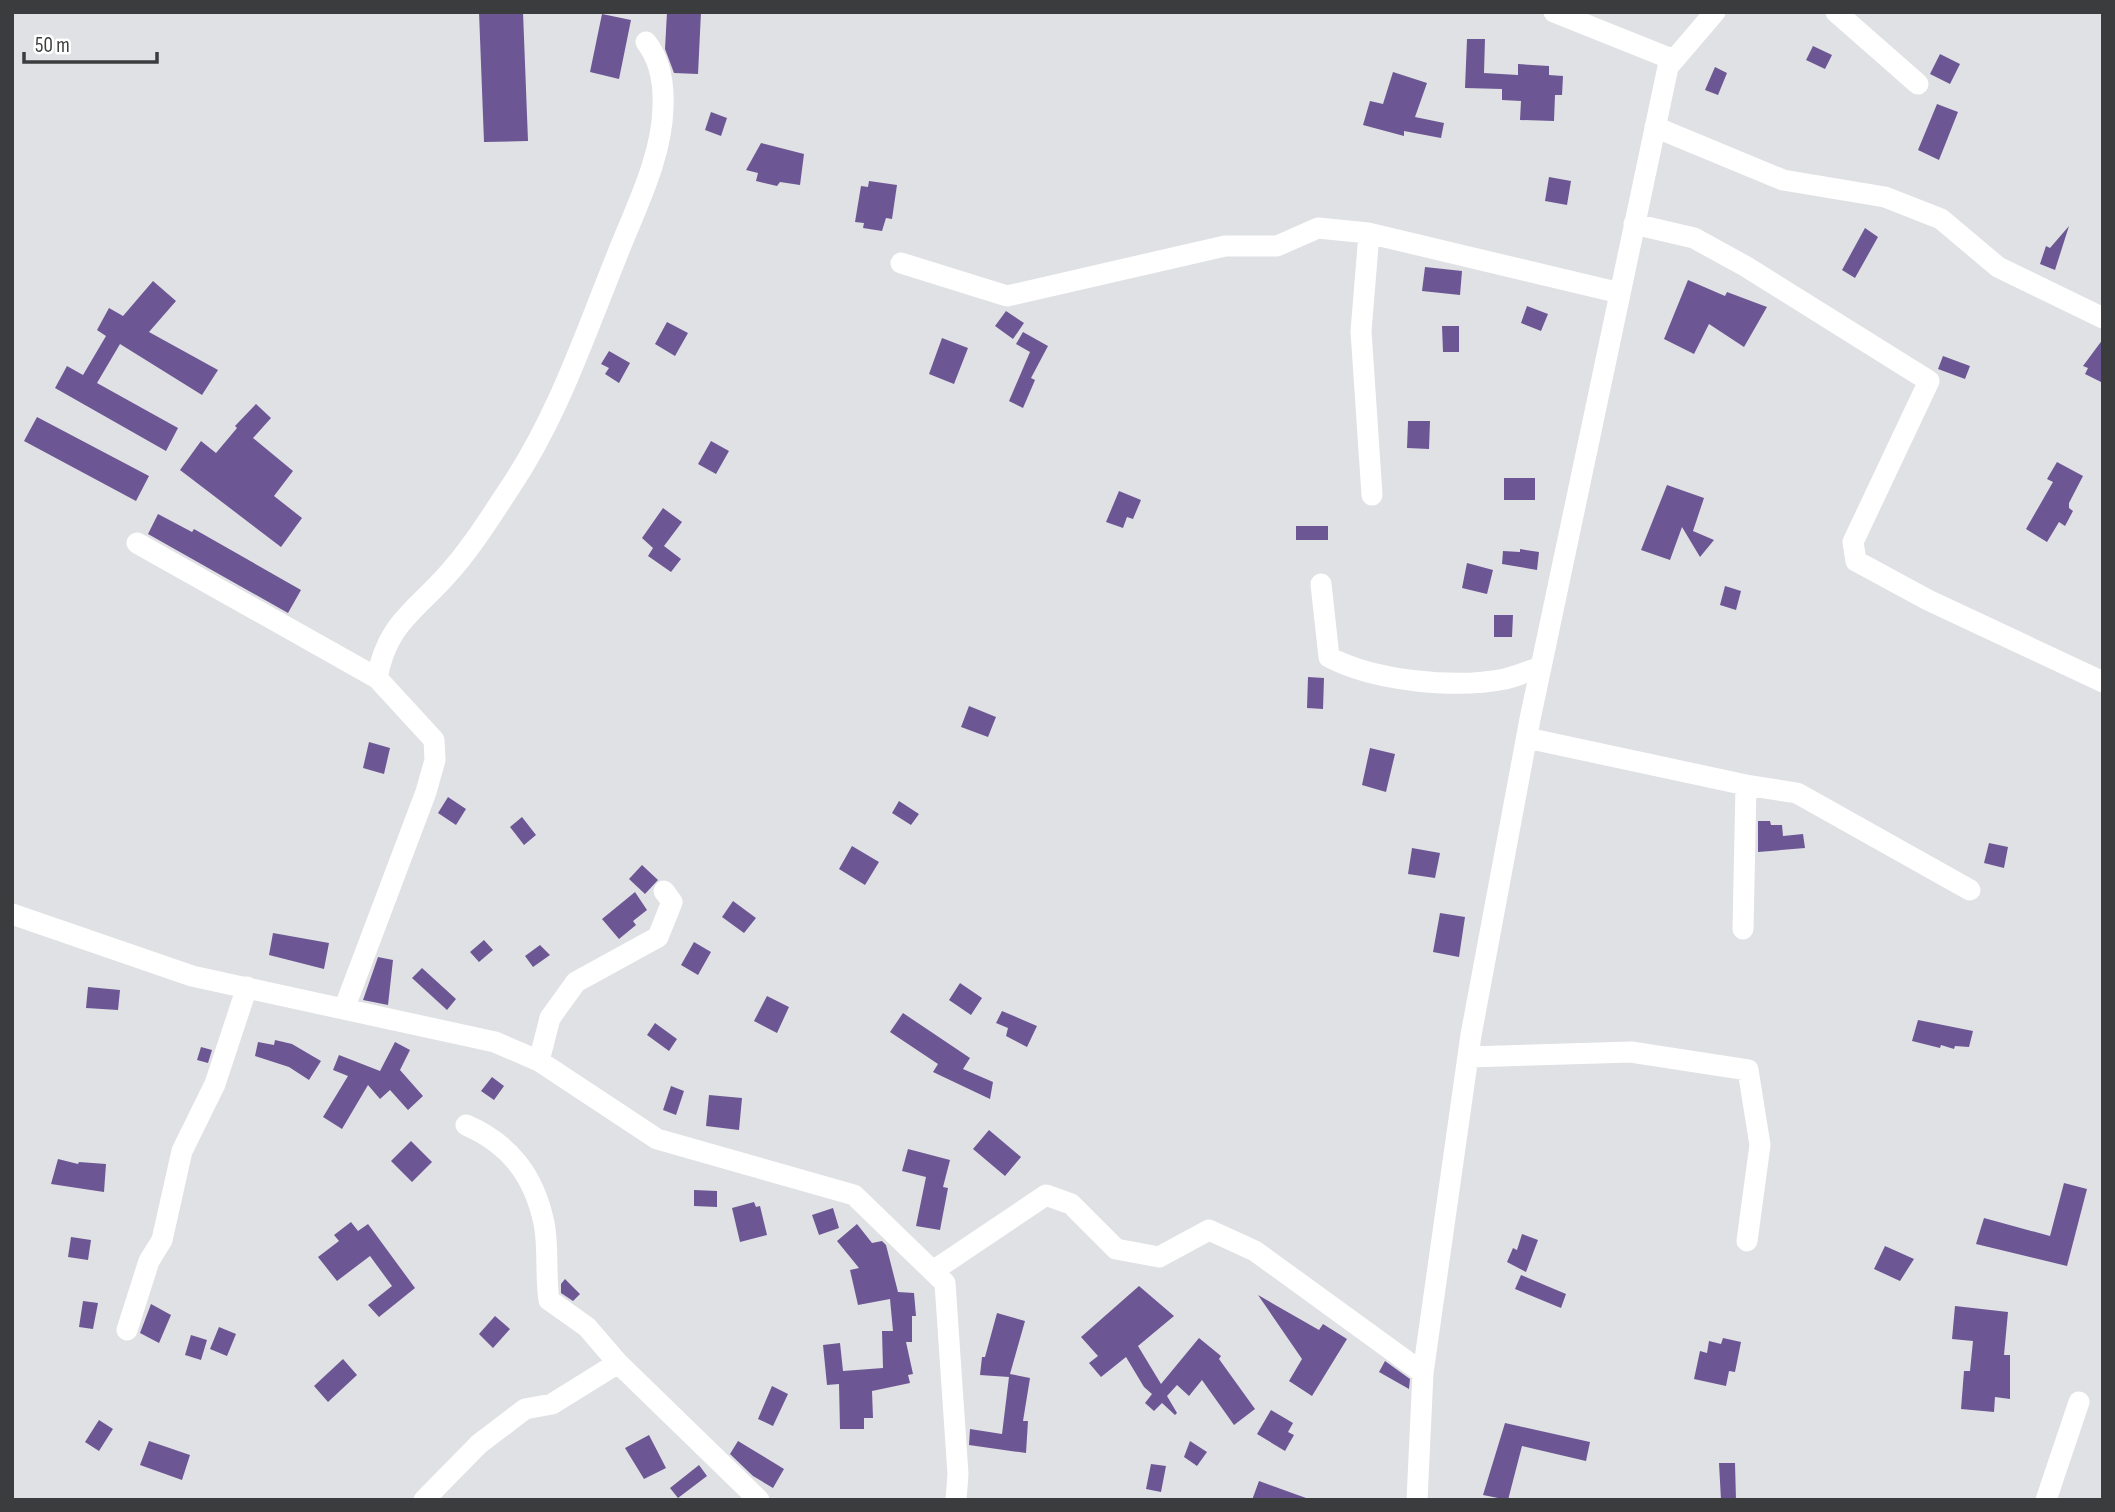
<svg xmlns="http://www.w3.org/2000/svg" width="2115" height="1512" font-family="'Sofia Sans Condensed',sans-serif">
<style>
.building{fill:#6c5794}
.lines{fill:none;stroke-linecap:round;stroke-linejoin:round}
.minor{stroke:#fff;stroke-width:21}
</style>
<rect width="100%" height="100%" fill="#e0e1e4"/>
<path class="building" d="M 479,12 L 523,12 L 528,141 L 484,142 Z
M 667,12 L 701,12 L 698,74 L 674,73 L 665,49 Z
M 602,14 L 631,20 L 619,79 L 590,72 Z
M 1467,39 L 1485,39 L 1484,73 L 1518,75 L 1518,64 L 1549,66 L 1549,75 L 1563,76 L 1562,95 L 1555,95 L 1554,121 L 1520,120 L 1521,101 L 1502,100 L 1502,89 L 1465,88 Z
M 1813,46 L 1832,55 L 1825,69 L 1806,60 Z
M 1940,54 L 1960,64 L 1950,84 L 1930,74 Z
M 1715,67 L 1727,73 L 1718,95 L 1705,90 Z
M 1393,72 L 1427,83 L 1415,117 L 1444,123 L 1441,138 L 1404,131 L 1404,136 L 1363,125 L 1370,101 L 1383,104 Z
M 1937,104 L 1958,112 L 1939,160 L 1918,150 Z
M 711,112 L 727,118 L 721,136 L 705,130 Z
M 761,143 L 804,154 L 800,185 L 780,182 L 777,186 L 756,181 L 758,173 L 746,170 Z
M 1549,177 L 1571,181 L 1567,205 L 1545,201 Z
M 869,181 L 897,185 L 892,219 L 886,218 L 882,231 L 863,228 L 864,223 L 855,222 L 861,186 L 868,187 Z
M 2069,226 L 2055,270 L 2040,264 L 2046,246 L 2050,248 Z
M 1865,228 L 1878,237 L 1855,278 L 1842,270 Z
M 1425,267 L 1462,271 L 1460,295 L 1422,291 Z
M 1688,280 L 1725,296 L 1727,292 L 1767,307 L 1744,347 L 1709,324 L 1694,354 L 1664,339 Z
M 153,281 L 176,301 L 149,332 L 218,370 L 202,395 L 120,344 L 97,383 L 178,428 L 166,451 L 55,388 L 67,366 L 83,375 L 106,336 L 97,330 L 109,308 L 123,316 Z
M 1527,306 L 1548,314 L 1541,331 L 1521,323 Z
M 1006,311 L 1024,323 L 1013,339 L 995,326 Z
M 667,322 L 688,333 L 675,356 L 655,344 Z
M 1442,326 L 1459,326 L 1459,352 L 1443,352 Z
M 1023,332 L 1048,346 L 1031,378 L 1035,380 L 1023,408 L 1009,401 L 1030,352 L 1016,344 Z
M 942,338 L 968,348 L 954,384 L 929,374 Z
M 2103,339 L 2103,383 L 2085,374 L 2088,368 L 2083,366 Z
M 609,351 L 630,363 L 619,383 L 605,374 L 609,368 L 601,364 Z
M 1943,356 L 1970,366 L 1965,379 L 1938,369 Z
M 256,404 L 271,418 L 253,438 L 293,471 L 274,496 L 302,518 L 281,547 L 180,470 L 201,441 L 216,453 L 237,428 L 235,426 Z
M 37,417 L 149,476 L 136,501 L 24,441 Z
M 1408,421 L 1430,421 L 1429,449 L 1407,448 Z
M 711,441 L 729,451 L 716,474 L 698,464 Z
M 2057,462 L 2083,476 L 2069,503 L 2069,508 L 2073,511 L 2065,526 L 2059,522 L 2047,542 L 2026,529 L 2053,482 L 2047,479 Z
M 1504,478 L 1535,478 L 1535,500 L 1504,500 Z
M 1667,485 L 1704,498 L 1693,531 L 1714,540 L 1700,557 L 1682,527 L 1670,560 L 1641,550 Z
M 1119,491 L 1141,500 L 1133,519 L 1127,517 L 1123,528 L 1106,522 Z
M 663,508 L 682,522 L 664,546 L 681,559 L 671,572 L 648,556 L 653,548 L 642,538 Z
M 158,514 L 192,532 L 194,529 L 301,590 L 288,613 L 148,534 Z
M 1296,526 L 1328,526 L 1328,540 L 1296,540 Z
M 1520,549 L 1539,552 L 1537,570 L 1502,564 L 1503,551 L 1520,552 Z
M 1467,563 L 1493,570 L 1487,594 L 1462,588 Z
M 1725,586 L 1741,591 L 1736,610 L 1720,605 Z
M 1494,615 L 1513,615 L 1512,637 L 1494,637 Z
M 1308,677 L 1324,678 L 1323,709 L 1307,708 Z
M 969,706 L 996,717 L 988,737 L 961,727 Z
M 369,742 L 390,748 L 384,774 L 363,768 Z
M 1370,748 L 1395,754 L 1386,792 L 1362,785 Z
M 448,797 L 466,809 L 456,825 L 438,813 Z
M 899,801 L 919,814 L 911,825 L 892,813 Z
M 522,817 L 536,835 L 524,845 L 510,827 Z
M 1758,821 L 1770,821 L 1771,825 L 1782,825 L 1783,836 L 1803,834 L 1805,848 L 1758,852 Z
M 1989,843 L 2008,847 L 2004,868 L 1984,863 Z
M 852,846 L 879,862 L 865,885 L 839,869 Z
M 1412,848 L 1440,853 L 1435,878 L 1408,874 Z
M 642,865 L 658,880 L 645,894 L 629,879 Z
M 635,892 L 647,910 L 633,921 L 636,925 L 619,939 L 602,919 Z
M 733,901 L 756,918 L 744,933 L 722,917 Z
M 1440,913 L 1465,917 L 1459,957 L 1433,952 Z
M 273,933 L 329,943 L 324,969 L 269,955 Z
M 484,940 L 493,950 L 479,962 L 470,952 Z
M 694,942 L 711,952 L 698,975 L 681,965 Z
M 540,945 L 550,955 L 533,967 L 525,956 Z
M 378,957 L 393,960 L 388,1005 L 363,1000 Z
M 422,968 L 456,999 L 447,1010 L 412,978 Z
M 960,983 L 982,998 L 971,1015 L 949,1000 Z
M 88,987 L 120,990 L 118,1010 L 86,1008 Z
M 767,996 L 789,1007 L 777,1033 L 754,1021 Z
M 1002,1011 L 1037,1026 L 1027,1047 L 1006,1036 L 1008,1028 L 996,1023 Z
M 903,1013 L 970,1058 L 963,1069 L 993,1082 L 990,1099 L 933,1072 L 938,1064 L 890,1032 Z
M 1918,1020 L 1973,1031 L 1969,1047 L 1955,1046 L 1954,1049 L 1941,1045 L 1940,1048 L 1912,1041 Z
M 655,1023 L 677,1039 L 669,1051 L 647,1035 Z
M 275,1040 L 292,1044 L 321,1061 L 309,1080 L 289,1067 L 255,1056 L 258,1042 L 274,1045 Z
M 395,1042 L 410,1050 L 400,1070 L 423,1096 L 408,1110 L 390,1090 L 380,1099 L 368,1085 L 342,1129 L 323,1117 L 348,1076 L 333,1070 L 339,1055 L 380,1071 Z
M 201,1047 L 212,1050 L 208,1063 L 197,1060 Z
M 492,1077 L 504,1086 L 494,1100 L 481,1091 Z
M 671,1086 L 684,1091 L 676,1115 L 663,1110 Z
M 709,1095 L 742,1098 L 739,1130 L 706,1126 Z
M 989,1130 L 1021,1157 L 1005,1176 L 973,1149 Z
M 411,1141 L 432,1162 L 412,1182 L 391,1161 Z
M 908,1149 L 950,1160 L 943,1187 L 948,1188 L 940,1230 L 916,1226 L 926,1177 L 902,1171 Z
M 58,1159 L 78,1164 L 79,1162 L 106,1164 L 104,1192 L 51,1184 Z
M 2064,1183 L 2087,1189 L 2067,1266 L 1976,1244 L 1984,1218 L 2050,1236 Z
M 694,1190 L 717,1191 L 717,1207 L 694,1206 Z
M 754,1202 L 756,1207 L 760,1206 L 767,1235 L 740,1242 L 732,1208 Z
M 833,1208 L 839,1228 L 819,1235 L 812,1215 Z
M 351,1222 L 358,1231 L 368,1224 L 415,1288 L 379,1317 L 368,1305 L 392,1286 L 370,1256 L 337,1281 L 318,1257 L 339,1241 L 334,1235 Z
M 857,1224 L 872,1243 L 882,1241 L 886,1245 L 898,1292 L 914,1293 L 916,1316 L 912,1316 L 912,1342 L 906,1342 L 913,1374 L 908,1375 L 910,1383 L 872,1391 L 873,1418 L 864,1418 L 864,1429 L 840,1429 L 839,1384 L 827,1385 L 823,1345 L 840,1343 L 843,1371 L 883,1368 L 882,1331 L 893,1331 L 890,1299 L 858,1305 L 850,1270 L 859,1268 L 837,1241 Z
M 1522,1234 L 1538,1240 L 1526,1272 L 1507,1262 L 1513,1248 L 1517,1250 Z
M 71,1237 L 91,1240 L 88,1260 L 68,1257 Z
M 1885,1246 L 1914,1259 L 1900,1281 L 1874,1269 Z
M 1521,1275 L 1566,1294 L 1561,1308 L 1515,1289 Z
M 565,1279 L 580,1294 L 573,1301 L 561,1293 L 561,1284 Z
M 1139,1286 L 1174,1316 L 1138,1346 L 1161,1384 L 1199,1338 L 1221,1356 L 1219,1359 L 1255,1409 L 1234,1425 L 1202,1380 L 1189,1396 L 1177,1385 L 1167,1396 L 1177,1413 L 1175,1415 L 1162,1403 L 1154,1411 L 1145,1403 L 1152,1394 L 1144,1387 L 1126,1357 L 1101,1377 L 1089,1363 L 1098,1356 L 1081,1337 Z
M 1258,1295 L 1319,1330 L 1323,1324 L 1347,1339 L 1312,1396 L 1289,1381 L 1302,1359 Z
M 83,1301 L 98,1303 L 93,1329 L 79,1327 Z
M 151,1304 L 171,1315 L 159,1343 L 140,1333 Z
M 1955,1306 L 2008,1312 L 2004,1355 L 2010,1355 L 2010,1399 L 1995,1397 L 1994,1412 L 1961,1409 L 1964,1371 L 1970,1371 L 1973,1341 L 1952,1339 Z
M 997,1313 L 1025,1321 L 1010,1374 L 1030,1378 L 1023,1421 L 1028,1421 L 1026,1453 L 969,1445 L 970,1429 L 1002,1434 L 1009,1377 L 980,1375 L 982,1357 L 985,1357 Z
M 495,1316 L 510,1329 L 493,1348 L 479,1334 Z
M 219,1327 L 236,1334 L 227,1356 L 210,1349 Z
M 191,1335 L 207,1340 L 201,1360 L 185,1355 Z
M 1723,1338 L 1741,1342 L 1735,1372 L 1729,1371 L 1726,1386 L 1694,1379 L 1700,1351 L 1707,1353 L 1709,1341 L 1721,1344 Z
M 343,1359 L 357,1375 L 328,1402 L 314,1386 Z
M 1385,1361 L 1410,1379 L 1409,1389 L 1379,1372 Z
M 772,1386 L 788,1394 L 773,1426 L 758,1419 Z
M 1271,1410 L 1293,1423 L 1288,1432 L 1294,1435 L 1285,1451 L 1257,1434 Z
M 99,1420 L 113,1429 L 99,1451 L 85,1442 Z
M 1505,1423 L 1590,1442 L 1586,1461 L 1522,1446 L 1508,1500 L 1483,1495 Z
M 649,1435 L 666,1468 L 644,1479 L 625,1448 Z
M 149,1441 L 190,1455 L 182,1480 L 140,1465 Z
M 738,1441 L 784,1469 L 773,1488 L 753,1476 L 730,1454 Z
M 1190,1441 L 1207,1452 L 1197,1466 L 1184,1457 Z
M 1719,1463 L 1735,1463 L 1736,1500 L 1721,1500 Z
M 1151,1464 L 1166,1466 L 1161,1492 L 1146,1489 Z
M 699,1465 L 707,1476 L 678,1498 L 670,1488 Z
M 1259,1481 L 1306,1498 L 1306,1500 L 1252,1500 Z"/>
<g class="lines">
<path class="minor" d="M 1554,12 L 1674,60
M 1836,12 L 1918,84
M 1655,127 L 1783,180 L 1885,197 L 1941,219 L 1998,267 L 2103,318
M 1634,224 L 1694,238 L 1745,266 L 1929,381 L 1853,542 L 1856,561 L 1928,600 L 2103,682
M 1369,234 L 1361,331 L 1372,495
M 901,263 L 1007,296 L 1225,246 L 1277,246 L 1318,228 L 1368,233 L 1620,293
M 137,543 L 377,678
M 1321,584 L 1329,657 C 1374,681 1455,689 1505,679 C 1517,676 1529,671 1541,667
M 1527,738 L 1746,785 L 1797,793 L 1970,890
M 12,914 L 192,976 L 495,1042 L 539,1061 L 657,1139 L 854,1195 L 945,1283 L 958,1474 L 956,1500
M 1743,929 L 1746,785
M 344,1009 L 426,792 L 435,760 L 434,740 L 377,678 C 387,624 414,612 447,575 C 470,550 490,518 509,489 C 557,418 584,337 616,258 C 634,211 662,159 663,107 C 664,84 660,60 646,42
M 1468,1057 L 1631,1052 L 1748,1070 L 1760,1145 L 1747,1241
M 539,1061 L 550,1018 L 576,982 L 658,937 L 672,902 L 664,891
M 466,1125 C 510,1144 534,1176 544,1223 C 549,1248 545,1275 549,1300 L 587,1327 L 618,1363
M 933,1271 L 1046,1195 L 1071,1204 L 1116,1249 L 1159,1257 L 1209,1230 L 1255,1251 L 1423,1373
M 127,1330 L 149,1261 L 162,1240 L 182,1151 L 215,1084 L 247,987
M 424,1500 L 479,1444 L 525,1409 L 552,1404 L 618,1363 L 759,1500
M 1417,1500 L 1423,1373 L 1471,1035 L 1530,719 L 1668,67 L 1715,12
M 2046,1500 L 2079,1402"/>
</g>
<rect width="2115" height="1512" fill="none" stroke="#3b3c3d" stroke-width="28"/>
<path d="M24 52v10h133v-10" fill="none" stroke="#3b3c3d" stroke-width="3.5"/>
<text x="35" y="52" font-size="21" fill="#3b3c3d" stroke="#ffffff" stroke-width="5" paint-order="stroke">50 m</text>
</svg>
